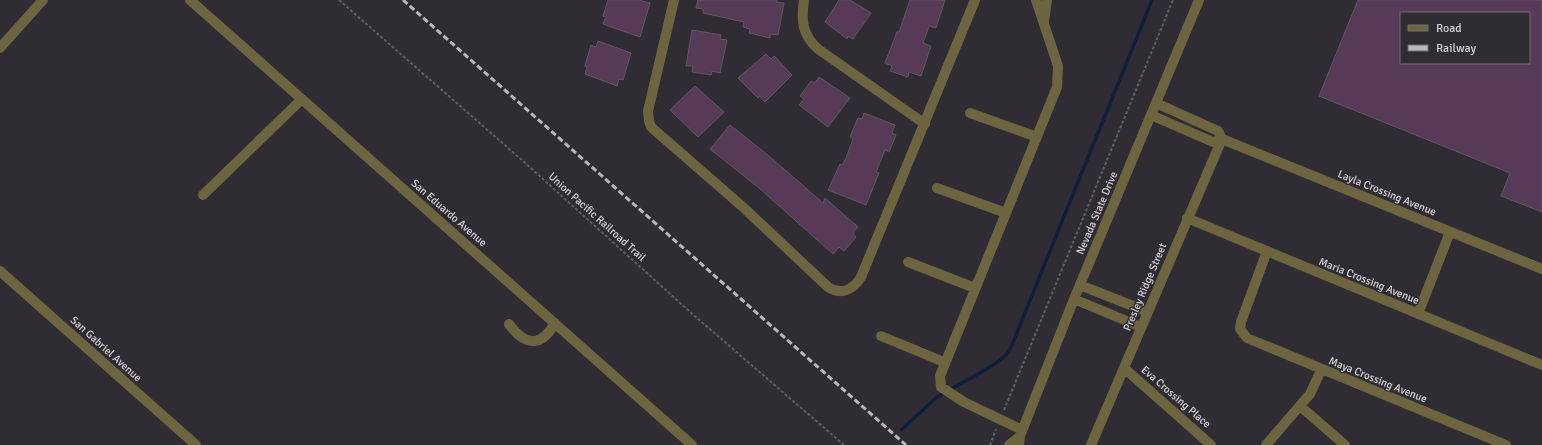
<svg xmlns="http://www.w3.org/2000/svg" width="1542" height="445" font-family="Signika,sans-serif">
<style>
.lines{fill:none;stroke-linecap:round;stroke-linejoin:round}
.stream{stroke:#0e1e3b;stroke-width:3.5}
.building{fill:#573a57;stroke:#5f585f;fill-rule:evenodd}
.path{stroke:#625e65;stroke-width:2;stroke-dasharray:3 2;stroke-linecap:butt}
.minor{stroke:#6d6440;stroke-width:10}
.rail{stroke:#bab7bc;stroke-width:3;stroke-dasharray:6 3;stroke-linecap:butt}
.labels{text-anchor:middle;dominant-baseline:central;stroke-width:3;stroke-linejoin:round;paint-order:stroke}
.street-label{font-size:11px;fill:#d5d2d7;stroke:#302c34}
</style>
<rect width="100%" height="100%" fill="#302c34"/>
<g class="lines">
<path class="stream" d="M 902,429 L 936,398 L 995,364 L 1009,352 L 1152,0"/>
</g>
<path class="building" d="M 608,0 L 639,0 L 650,3 L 640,37 L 603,24 L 606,17 L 603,16 Z
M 698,0 L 777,0 L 776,2 L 784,3 L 778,35 L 770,34 L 770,38 L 749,33 L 750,29 L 743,27 L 744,22 L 703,13 L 703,9 L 696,8 Z
M 839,0 L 850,0 L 871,13 L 853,39 L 848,36 L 847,39 L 825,22 Z
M 910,0 L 945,0 L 936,28 L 929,26 L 923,43 L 931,46 L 921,76 L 909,72 L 908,77 L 890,71 L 892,66 L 885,63 L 897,32 L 899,32 Z
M 1358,0 L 1542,0 L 1542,212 L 1501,196 L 1510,173 L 1319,96 ZM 1401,13 L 1529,13 L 1529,63 L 1401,63 Z
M 692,30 L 721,35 L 720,39 L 727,40 L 720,73 L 712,71 L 711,75 L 692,72 L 693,66 L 686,66 Z
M 598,41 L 631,53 L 623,80 L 619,79 L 617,86 L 585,74 L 587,67 L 585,66 L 591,45 L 596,47 Z
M 766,54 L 771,59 L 774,56 L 792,75 L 765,102 L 760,96 L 758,98 L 738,78 Z
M 819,77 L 850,98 L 828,127 L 799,105 L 804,99 L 800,96 L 811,81 L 815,83 Z
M 695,86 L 724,112 L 698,137 L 670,110 Z
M 864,113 L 895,125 L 892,133 L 896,135 L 889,152 L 885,150 L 876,172 L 879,173 L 866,205 L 828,190 L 840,164 L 842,165 L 846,158 L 853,139 L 850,137 L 858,118 L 862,119 Z
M 730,125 L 769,156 L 823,203 L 825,198 L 858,227 L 853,233 L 856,237 L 844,251 L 839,247 L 833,254 L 759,188 L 710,149 Z"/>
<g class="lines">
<path class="path" d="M 339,0 L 523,161 L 689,311 L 844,445
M 1004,410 L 1173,0
M 990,445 L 996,429"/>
<path class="minor" d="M 190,0 L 692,445
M 674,0 L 648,111 L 649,121 L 651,127 L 744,208 L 828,287 C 841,296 854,289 861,277 L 975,0
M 804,0 C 801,20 802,35 818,49 L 925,124
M 1044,21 L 1047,0
M 0,48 L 43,0
M 1156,103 L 1218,131 L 1222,139 L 1542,269
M 970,113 L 1037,137
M 1151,115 L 1213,142 L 1222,139
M 937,188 L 1006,213
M 203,195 L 302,99
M 1187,218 L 1542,365
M 1267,251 L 1241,322 L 1240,329 L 1247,338 L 1506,445
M 908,262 L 975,288
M 0,271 L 196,445
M 1080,285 L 1148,312
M 1074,299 L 1141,327
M 1418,314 L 1450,232
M 509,324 C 525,346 541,348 555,323
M 881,336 L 944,362
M 1124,368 L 1211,445
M 1300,406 L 1345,445
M 1022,430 L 964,402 L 941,387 L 940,376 L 1057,87 L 1058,66 L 1036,0
M 1009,445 L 1020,436
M 1019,445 L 1020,436 L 1074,299 L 1199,0
M 1091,445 L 1222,139
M 1266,445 L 1310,394 L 1321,370"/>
<path class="rail" d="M 403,0 L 906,445"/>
</g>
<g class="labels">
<g class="street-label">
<text transform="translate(1387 193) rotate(22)">Layla Crossing Avenue</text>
<text transform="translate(449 213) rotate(41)">San Eduardo Avenue</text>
<text transform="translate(1097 213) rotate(-67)">Nevada State Drive</text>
<text transform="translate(597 217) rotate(42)">Union Pacific Railroad Trail</text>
<text transform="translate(1369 281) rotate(22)">Maria Crossing Avenue</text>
<text transform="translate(1145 287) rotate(-67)">Presley Ridge Street</text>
<text transform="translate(106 349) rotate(42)">San Gabriel Avenue</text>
<text transform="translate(1378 380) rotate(22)">Maya Crossing Avenue</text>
<text transform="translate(1176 397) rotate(41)">Eva Crossing Place</text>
</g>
</g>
<rect x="1400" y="12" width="130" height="52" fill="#302c34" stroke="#726e75"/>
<rect x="1408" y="25" width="20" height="6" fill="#6d6440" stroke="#726e75"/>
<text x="1436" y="32" font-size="12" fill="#d5d2d7">Road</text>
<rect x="1408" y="45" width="20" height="6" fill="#bab7bc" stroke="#726e75"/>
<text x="1436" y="52" font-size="12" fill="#d5d2d7">Railway</text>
</svg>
